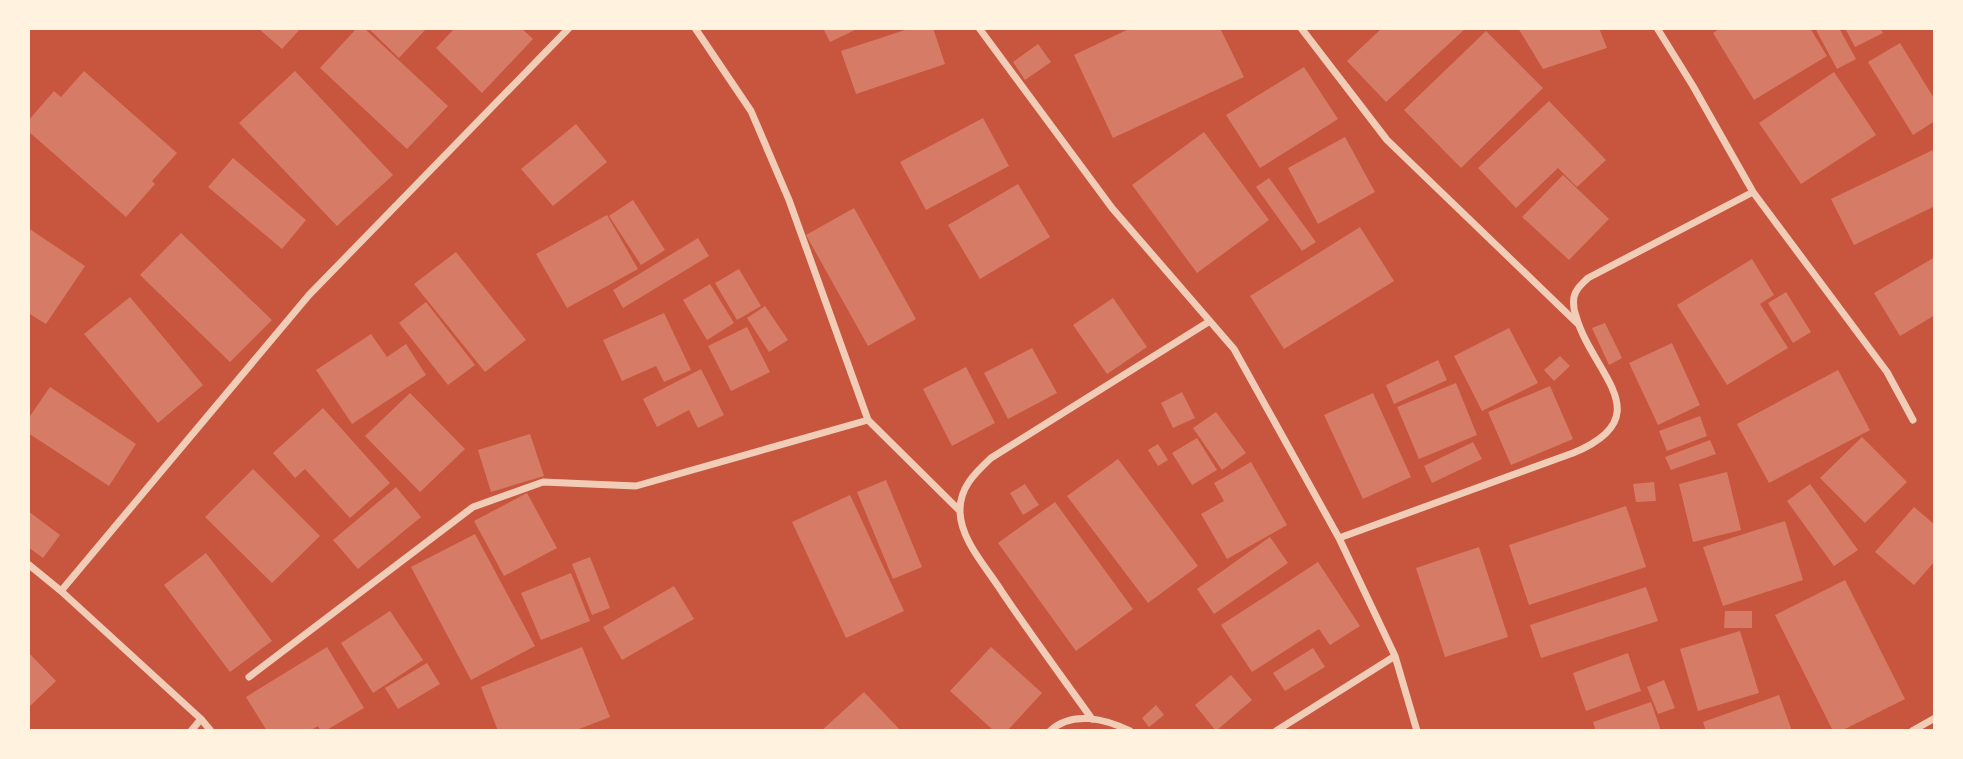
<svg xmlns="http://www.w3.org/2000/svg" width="1963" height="759" font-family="'Space Grotesk',sans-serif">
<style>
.building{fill:#d67c66}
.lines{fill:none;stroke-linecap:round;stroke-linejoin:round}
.minor{stroke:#f1ccb7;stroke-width:7}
</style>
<rect width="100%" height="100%" fill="#c8553d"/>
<path class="building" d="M 258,28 L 301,28 L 282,49 Z
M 357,28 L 364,28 L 448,106 L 407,149 L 320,68 Z
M 368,28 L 422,28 L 425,30 L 399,58 Z
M 455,28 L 521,28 L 533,39 L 482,93 L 436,48 Z
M 823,28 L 859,28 L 830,42 Z
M 911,28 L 933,28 L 945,64 L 856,94 L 841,51 Z
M 1131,28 L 1220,28 L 1244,77 L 1113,138 L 1074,55 Z
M 1382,28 L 1466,28 L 1386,102 L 1347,61 Z
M 1518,28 L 1599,28 L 1607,48 L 1543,69 Z
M 1721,28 L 1810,28 L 1827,56 L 1754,100 L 1713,33 Z
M 1815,28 L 1839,28 L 1856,59 L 1837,69 Z
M 1845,28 L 1880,28 L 1883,33 L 1855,47 Z
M 1486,31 L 1543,88 L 1461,168 L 1404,110 Z
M 1900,43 L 1935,100 L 1935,121 L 1913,135 L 1868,62 Z
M 1038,44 L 1051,62 L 1025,80 L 1013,62 Z
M 1304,67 L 1338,119 L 1260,168 L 1226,115 Z
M 84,71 L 177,153 L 152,181 L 155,184 L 126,217 L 28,131 L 28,121 L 54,91 L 61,97 Z
M 295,71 L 393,175 L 337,226 L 239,123 Z
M 1834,72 L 1876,135 L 1801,184 L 1759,123 Z
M 1549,101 L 1606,160 L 1577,187 L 1558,168 L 1516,208 L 1478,168 Z
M 983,118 L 1009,166 L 926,210 L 900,162 Z
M 576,124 L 607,162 L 553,206 L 521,169 Z
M 1204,132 L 1269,220 L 1197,273 L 1132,185 Z
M 1345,137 L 1375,192 L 1318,224 L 1288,168 Z
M 1935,149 L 1935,206 L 1854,245 L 1831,199 Z
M 233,158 L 306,220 L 282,249 L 208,187 Z
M 1563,175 L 1609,219 L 1569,260 L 1522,217 Z
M 1269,178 L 1316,242 L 1302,251 L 1256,187 Z
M 1018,184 L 1050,237 L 980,279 L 948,225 Z
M 633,200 L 665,250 L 641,265 L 609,216 Z
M 854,208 L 916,319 L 868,346 L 806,235 Z
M 607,215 L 638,269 L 567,308 L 536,254 Z
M 1360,227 L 1394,281 L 1284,349 L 1250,296 Z
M 28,228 L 85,266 L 46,324 L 28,313 Z
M 181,233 L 272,320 L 230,362 L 140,275 Z
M 698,238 L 709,256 L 623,308 L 613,290 Z
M 456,252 L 526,340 L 485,372 L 414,284 Z
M 1935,257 L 1935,315 L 1900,336 L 1874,293 Z
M 1752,259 L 1774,295 L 1760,304 L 1788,348 L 1727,385 L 1677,305 Z
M 739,269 L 761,306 L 737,320 L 715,283 Z
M 710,284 L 734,323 L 707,340 L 683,300 Z
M 1786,292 L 1811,332 L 1793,343 L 1768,303 Z
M 130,297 L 203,385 L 158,423 L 84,334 Z
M 1113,298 L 1147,347 L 1107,374 L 1073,325 Z
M 426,302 L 475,365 L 448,385 L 399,323 Z
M 765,306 L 788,340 L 769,352 L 747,318 Z
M 664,313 L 691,370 L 664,382 L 656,366 L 622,381 L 603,340 Z
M 1605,323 L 1622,358 L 1609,365 L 1592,328 Z
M 747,327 L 770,372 L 731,391 L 708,346 Z
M 1509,328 L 1538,383 L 1482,411 L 1454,356 Z
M 371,334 L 387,357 L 406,344 L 426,375 L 352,424 L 316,370 Z
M 1672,343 L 1700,405 L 1658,425 L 1629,363 Z
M 1032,348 L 1057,393 L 1008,419 L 984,373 Z
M 1560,356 L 1570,366 L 1554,381 L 1544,370 Z
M 1438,360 L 1447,380 L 1394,404 L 1386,385 Z
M 966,367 L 995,423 L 952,446 L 923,389 Z
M 701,369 L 724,415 L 698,428 L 689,410 L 657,427 L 643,399 Z
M 1838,370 L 1870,430 L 1769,483 L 1737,424 Z
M 1456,383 L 1477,435 L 1419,459 L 1397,407 Z
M 1550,386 L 1573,439 L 1511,465 L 1488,412 Z
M 50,387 L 136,444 L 109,486 L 28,433 L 28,419 Z
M 1182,392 L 1195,418 L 1173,428 L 1161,403 Z
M 410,393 L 465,449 L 420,492 L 365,436 Z
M 1373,393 L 1411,477 L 1363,499 L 1324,415 Z
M 323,408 L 390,483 L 350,518 L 305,469 L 295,478 L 273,453 Z
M 1216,412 L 1246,453 L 1222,470 L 1193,428 Z
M 1700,416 L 1707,436 L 1667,451 L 1659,431 Z
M 530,434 L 544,476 L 491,492 L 478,450 Z
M 1862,437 L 1907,482 L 1865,523 L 1820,478 Z
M 1197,438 L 1217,470 L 1192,485 L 1172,453 Z
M 1710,440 L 1716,454 L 1671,470 L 1665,457 Z
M 1473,442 L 1482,459 L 1432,483 L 1424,466 Z
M 1158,444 L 1168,460 L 1158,466 L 1148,450 Z
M 1118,459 L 1198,566 L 1148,603 L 1067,496 Z
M 1251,462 L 1287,525 L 1227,559 L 1201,514 L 1224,501 L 1214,483 Z
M 253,469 L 320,536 L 272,583 L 205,517 Z
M 1727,472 L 1741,530 L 1693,542 L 1679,484 Z
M 886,480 L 922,567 L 893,579 L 857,492 Z
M 1654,482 L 1656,501 L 1636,502 L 1633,484 Z
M 1025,484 L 1039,505 L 1023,515 L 1010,493 Z
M 1810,484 L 1858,550 L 1834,566 L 1787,501 Z
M 396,487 L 421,517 L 358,569 L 333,540 Z
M 527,493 L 557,548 L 504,576 L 474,521 Z
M 850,495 L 904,611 L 846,638 L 792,522 Z
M 1055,502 L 1133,609 L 1076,651 L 998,543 Z
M 1626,506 L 1646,567 L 1529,605 L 1509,545 Z
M 1914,507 L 1935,525 L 1935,561 L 1914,585 L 1875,552 Z
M 28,511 L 60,535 L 43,558 L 28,547 Z
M 1785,521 L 1803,580 L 1723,606 L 1703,547 Z
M 475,534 L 535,646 L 471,680 L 411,567 Z
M 1270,537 L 1288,563 L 1214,614 L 1197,589 Z
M 1479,547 L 1508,637 L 1445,657 L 1416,568 Z
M 206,553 L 272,641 L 230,672 L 164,585 Z
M 590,557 L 610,608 L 592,615 L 572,564 Z
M 1318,562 L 1360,626 L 1330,645 L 1319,629 L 1252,672 L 1221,625 Z
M 571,573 L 590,621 L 541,640 L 521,593 Z
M 1845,580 L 1905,699 L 1841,731 L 1833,731 L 1775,615 Z
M 674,586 L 694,619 L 622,660 L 603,627 Z
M 1646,587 L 1658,621 L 1541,658 L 1530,625 Z
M 390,611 L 423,660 L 373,693 L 341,643 Z
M 1725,611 L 1752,611 L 1752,628 L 1724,628 Z
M 1740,631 L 1759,693 L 1698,711 L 1680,649 Z
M 327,647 L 364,708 L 325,731 L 321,731 L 318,726 L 309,731 L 267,731 L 246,697 Z
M 582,647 L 610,717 L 574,731 L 498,731 L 481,687 Z
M 991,647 L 1042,693 L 1007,731 L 994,731 L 950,691 Z
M 1313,648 L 1325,667 L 1285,691 L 1273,673 Z
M 28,652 L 56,681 L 28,708 Z
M 1628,653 L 1641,691 L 1586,711 L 1573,673 Z
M 427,663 L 440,684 L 398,709 L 385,688 Z
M 1231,675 L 1252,700 L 1216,731 L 1195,705 Z
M 1664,680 L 1675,708 L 1658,714 L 1647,687 Z
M 864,692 L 901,731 L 821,731 Z
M 1779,695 L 1792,731 L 1706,731 L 1703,722 Z
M 1651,702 L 1661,731 L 1596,731 L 1593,722 Z
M 1156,705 L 1164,715 L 1149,727 L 1142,718 Z"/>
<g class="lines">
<path class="minor" d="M 695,28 L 751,111 L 789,200 L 868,420 L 960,511
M 979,28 L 1112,208 L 1234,349 L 1339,538 L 1395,656 L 1417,731
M 1301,28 L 1387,140 L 1577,323
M 1657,28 L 1693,86 L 1753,192 L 1887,372 L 1913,420
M 1339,538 L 1573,453 C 1662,416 1592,374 1576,316 C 1573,308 1572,297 1577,290 C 1580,285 1585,281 1588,278 L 1753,192
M 28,564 L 61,591 L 201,719 L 211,731
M 61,591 L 309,295 L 569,28
M 249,677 L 473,507 L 543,482 L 636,486 L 868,420
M 1092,719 C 1062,677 1031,635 1002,592 C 987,568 961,541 960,512 C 959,488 975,473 991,458 L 1210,321
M 191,731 L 201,719
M 1050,731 C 1072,710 1106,719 1130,731
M 1276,731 L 1395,656
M 1912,731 L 1935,718"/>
</g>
<rect width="1963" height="759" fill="none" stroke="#fff3e0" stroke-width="60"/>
</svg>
